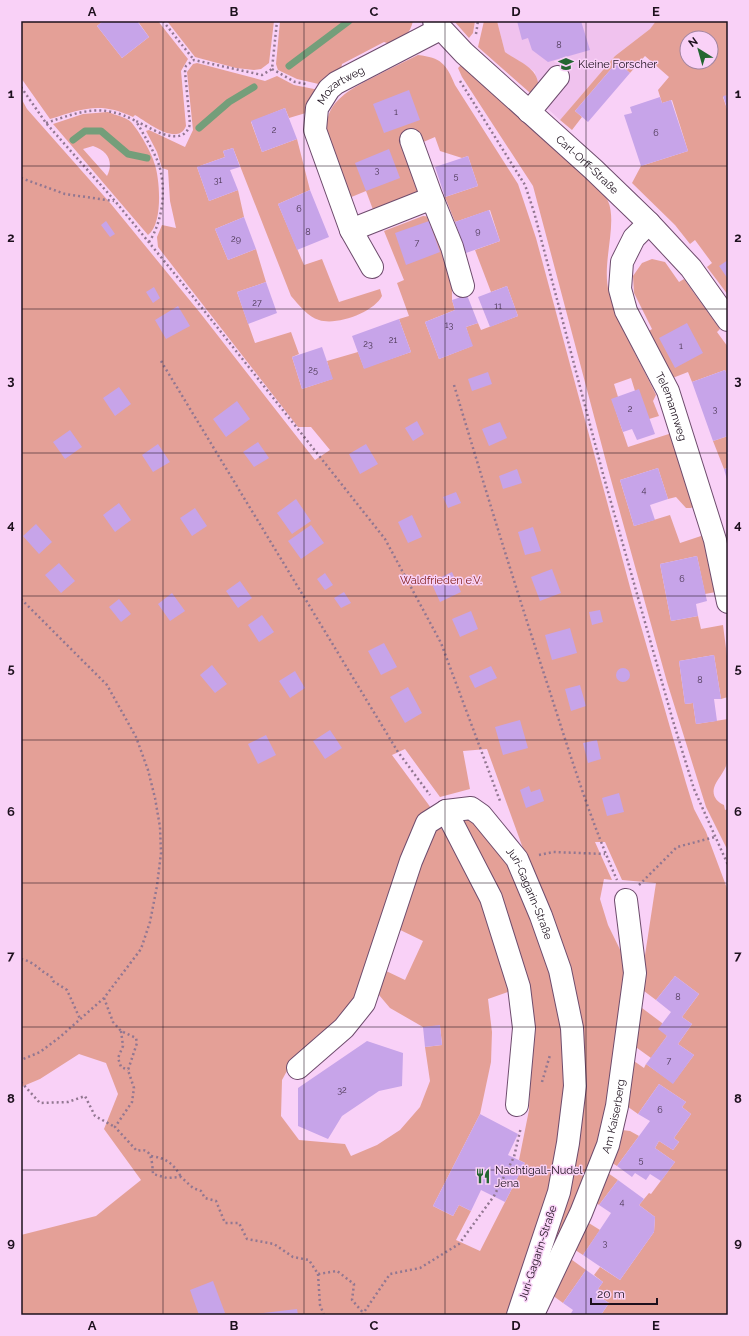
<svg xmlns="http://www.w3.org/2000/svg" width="749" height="1336" font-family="Raleway,sans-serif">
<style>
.built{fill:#f0c2ee}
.green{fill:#e4a097;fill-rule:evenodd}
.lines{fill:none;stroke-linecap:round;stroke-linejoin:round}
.stream{stroke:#749e7a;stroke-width:7}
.building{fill:#c7a4e9}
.minor-casing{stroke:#6e4c6d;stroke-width:24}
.path{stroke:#927791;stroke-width:2.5;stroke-dasharray:2 3;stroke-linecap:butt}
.minor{stroke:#fff;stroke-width:22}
.grid{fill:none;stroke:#1d101d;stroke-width:1;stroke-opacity:0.55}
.labels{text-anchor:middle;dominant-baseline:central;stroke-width:3;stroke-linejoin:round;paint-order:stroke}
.number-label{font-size:9px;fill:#483550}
.poi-label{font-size:11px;fill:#1d101d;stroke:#f9d1f7;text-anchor:start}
.street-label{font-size:11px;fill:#1d101d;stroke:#f9d1f7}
.park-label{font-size:11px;fill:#7e1c18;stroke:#f9d1f7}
.neatline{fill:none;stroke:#1d101d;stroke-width:1.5}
.grid-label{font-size:13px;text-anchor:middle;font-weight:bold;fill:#1d101d}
</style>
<rect width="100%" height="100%" fill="#f9d1f7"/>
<path class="built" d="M 497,21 L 656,21 L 650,29 L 615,56 L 560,120 L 537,99 L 535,72 L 505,52 Z"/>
<path class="green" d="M 21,21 L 103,21 L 97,26 L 122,58 L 149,37 L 139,23 L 142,21 L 158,21 L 188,59 L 181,71 L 186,126 C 178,147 147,122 135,115 L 133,117 C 100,101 82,109 50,119 L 21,78 Z
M 167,21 L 274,21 L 269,63 L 261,69 L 254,70 L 236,68 L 195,57 Z
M 280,21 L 413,21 C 410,34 403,39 393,45 L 384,42 L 342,64 L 340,73 L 323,85 L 297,79 L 278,70 L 276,64 Z
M 454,21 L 475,21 L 473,33 L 469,38 Z
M 484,21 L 497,21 L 505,52 C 526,66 544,70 537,99 L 478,47 Z
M 656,21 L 728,21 L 728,95 L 723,97 L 728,112 L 728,295 L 707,267 L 712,263 L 695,240 L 690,244 L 675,225 L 632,183 L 641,166 L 688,151 L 672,100 L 662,103 L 658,90 L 669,77 L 645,56 L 630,73 L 617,62 L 575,111 L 582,117 L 572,130 L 560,120 L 615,56 L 650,29 ZM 687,38 L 711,38 L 711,62 L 687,62 Z
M 418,55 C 441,58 446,63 455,85 L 518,184 L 536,238 L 634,602 L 686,783 L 694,809 L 706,832 L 728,891 L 728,1315 L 601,1315 L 609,1303 L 603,1299 L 606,1294 L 598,1289 L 603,1282 L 594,1275 L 600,1267 L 620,1280 L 654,1232 L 655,1217 L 639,1205 L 649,1193 L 651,1194 L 675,1162 L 655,1148 L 659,1141 L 673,1150 L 679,1142 L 674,1138 L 691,1114 L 682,1107 L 686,1102 L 659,1084 L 638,1114 L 624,1104 L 627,1074 L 631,1059 L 644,1068 L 646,1064 L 673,1083 L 694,1055 L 678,1044 L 692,1024 L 682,1017 L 699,994 L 675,976 L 656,1000 L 640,988 L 656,883 L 622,880 L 605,842 L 595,842 L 612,880 L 604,879 L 600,899 L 608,925 L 631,972 L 625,1002 L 612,1099 L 605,1130 L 595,1158 L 530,1308 L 525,1306 L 553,1237 L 564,1197 L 574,1142 L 581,1085 L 579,1033 L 566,967 L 487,749 L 463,751 L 470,789 L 440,797 L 405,749 L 392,755 L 431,808 L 423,815 L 371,962 L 362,994 L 349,1015 L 316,1037 L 294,1058 L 282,1080 L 281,1116 L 299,1140 L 345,1144 L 351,1156 L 377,1145 L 400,1130 L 420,1107 L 430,1081 L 425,1047 L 442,1045 L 440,1026 L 423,1027 L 390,1008 L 379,995 L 376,984 L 382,969 L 405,980 L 423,941 L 392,926 L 415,863 L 432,831 L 441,828 L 449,834 L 484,900 L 503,957 L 511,991 L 488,999 L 492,1032 L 491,1062 L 480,1114 L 433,1206 L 453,1216 L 459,1205 L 471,1211 L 456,1240 L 480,1251 L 525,1163 L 519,1160 L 529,1110 L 532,1030 L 526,983 L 497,896 L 478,855 L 461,831 L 460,821 L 466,816 C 495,832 515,870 529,899 C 553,952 574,1030 570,1087 C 564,1169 540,1240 510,1315 L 21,1315 L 21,1235 L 96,1216 L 141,1180 L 104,1129 L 118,1094 L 106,1063 L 79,1054 L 40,1079 L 21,1087 L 21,98 L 27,109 L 111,204 L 201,314 L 315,460 L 330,450 L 311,427 L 298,427 L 158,247 L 157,237 L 162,225 L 176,228 L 170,201 L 168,170 L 162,168 L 157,152 L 146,131 L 149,130 L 185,147 L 193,130 L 187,72 L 193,64 L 197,63 L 265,81 L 277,76 L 294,85 L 319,90 L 309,112 L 289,118 L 285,108 L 251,122 L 262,152 L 297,139 L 310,190 L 278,204 L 304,265 L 322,259 L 339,302 L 380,289 L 382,296 C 374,312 337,326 319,320 C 308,317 299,305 291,296 L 233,148 L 223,151 L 225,157 L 197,167 L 209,201 L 238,190 L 244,217 L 215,229 L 228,260 L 256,249 L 266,282 L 237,292 L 255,343 L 291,332 L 299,354 L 292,357 L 302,389 L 332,379 L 327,361 L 358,352 L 364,368 L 411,352 L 399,319 L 409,316 L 397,283 L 404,280 L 384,231 L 423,216 L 433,217 L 436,222 L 452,263 L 452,300 L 455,310 L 425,322 L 439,359 L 472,346 L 466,327 L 478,323 L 481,330 L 518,316 L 507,286 L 491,292 L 475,250 L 500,241 L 490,210 L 455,222 L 445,197 L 478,186 L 468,156 L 462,158 L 440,151 L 435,137 L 421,143 L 418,133 L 404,136 L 423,186 L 423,193 L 415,201 L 375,215 L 366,191 L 349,198 C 342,179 332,159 328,140 C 320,104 347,91 374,77 C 388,70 403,62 418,55 Z
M 461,65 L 599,189 C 602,193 606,197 608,201 C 618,224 601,264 609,292 C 619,327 640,361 656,395 L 653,401 L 659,416 L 649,419 L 635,391 L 631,378 L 614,384 L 618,397 L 612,400 L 628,447 L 672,433 L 694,506 L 691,508 L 686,508 L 676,497 L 668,499 L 658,468 L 620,480 L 634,526 L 670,515 L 680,543 L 704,535 L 716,592 L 705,594 L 697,556 L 660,564 L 671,621 L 698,616 L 701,629 L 723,625 L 728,664 L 728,697 L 721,699 L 714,655 L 679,661 L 685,704 L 693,703 L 696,724 L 728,719 C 728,732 731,750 727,763 C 725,772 716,780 714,788 C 712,796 717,802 724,805 L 725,810 L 728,809 L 728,851 L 706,807 L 667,682 L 608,469 L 533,186 L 462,77 L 458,68 Z
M 108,112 C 115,115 126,117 131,122 C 139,131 152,153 155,165 C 160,181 163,224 148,235 L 53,124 L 83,114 ZM 93,146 C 108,151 114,162 107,176 L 83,149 Z
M 652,259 L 665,262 L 679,282 L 684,279 L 720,329 L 717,332 L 728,347 L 728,377 L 725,370 L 692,382 L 688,372 L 670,379 L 649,331 L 652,329 L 634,293 L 633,276 L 642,263 Z
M 728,436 L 728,468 L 724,469 L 713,441 Z
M 638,1005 L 662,1023 L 667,1036 L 651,1058 L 633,1045 Z
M 622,1130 L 630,1131 L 639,1136 L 617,1166 L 609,1161 Z
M 605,1171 L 618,1180 L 599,1205 L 593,1200 Z
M 584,1220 L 600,1230 L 583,1255 L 572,1248 Z
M 568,1257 L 586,1270 L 563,1303 L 552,1295 Z"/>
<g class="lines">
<path class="stream" d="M 289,66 L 349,21
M 199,128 L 229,102 L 254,87
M 73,140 L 85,131 L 101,131 L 128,154 L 147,158"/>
</g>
<path class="building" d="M 103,21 L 137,21 L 149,37 L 122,58 L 97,26 Z
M 517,21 L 581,21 L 590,50 L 548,62 L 532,50 L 528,38 L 522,40 Z
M 617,62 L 630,73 L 588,122 L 575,111 Z
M 409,90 L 420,120 L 384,133 L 373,104 Z
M 728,95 L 728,111 L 723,96 Z
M 660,97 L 662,103 L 671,100 L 688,151 L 641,166 L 624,115 L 632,113 L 630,107 Z
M 285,108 L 297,139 L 262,152 L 251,121 Z
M 233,148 L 240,167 L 230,170 L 238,190 L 209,201 L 197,167 L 225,157 L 223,151 Z
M 389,149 L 400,178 L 366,191 L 355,163 Z
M 468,156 L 478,186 L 445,197 L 435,167 Z
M 310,190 L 329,237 L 297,250 L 278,204 Z
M 489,210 L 500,241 L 466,253 L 455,222 Z
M 244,217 L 256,249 L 228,260 L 215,229 Z
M 106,221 L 115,234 L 110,237 L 101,225 Z
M 429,221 L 440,252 L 406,265 L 395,233 Z
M 728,260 L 728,279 L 719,266 Z
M 266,282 L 277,313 L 248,324 L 237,292 Z
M 507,286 L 518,316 L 490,327 L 478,297 Z
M 154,287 L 160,298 L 153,303 L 146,292 Z
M 467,295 L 478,323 L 466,327 L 473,346 L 439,359 L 425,322 L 455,310 L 452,300 Z
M 178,306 L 190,326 L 166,339 L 155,320 Z
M 399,319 L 411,352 L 364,369 L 352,336 Z
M 687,323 L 703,353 L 675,368 L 659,338 Z
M 322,347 L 333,379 L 302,389 L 292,357 Z
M 725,370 L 728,377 L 728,436 L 713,441 L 692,382 Z
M 488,372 L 492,384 L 472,391 L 468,379 Z
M 119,387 L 131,404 L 115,416 L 103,398 Z
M 639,389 L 655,434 L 637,440 L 632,429 L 623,432 L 611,399 Z
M 237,401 L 250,419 L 226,437 L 213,419 Z
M 417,421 L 424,434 L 413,441 L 405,428 Z
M 500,422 L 507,438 L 489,446 L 482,429 Z
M 70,430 L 82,447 L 65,459 L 53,442 Z
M 258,442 L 269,458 L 254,467 L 243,452 Z
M 158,444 L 170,462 L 153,472 L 142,455 Z
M 366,444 L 378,464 L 360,474 L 349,454 Z
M 658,468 L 668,499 L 650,505 L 655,520 L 634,526 L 620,480 Z
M 728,468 L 728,483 L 724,469 Z
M 517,469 L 522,483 L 503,489 L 499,476 Z
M 456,492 L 461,503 L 448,508 L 443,497 Z
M 296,499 L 311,521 L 292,534 L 277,513 Z
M 119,503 L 131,520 L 115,532 L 103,515 Z
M 195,508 L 207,526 L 192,536 L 180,518 Z
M 412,515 L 422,537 L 408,543 L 398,522 Z
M 36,524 L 52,542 L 39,554 L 23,536 Z
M 311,525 L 324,543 L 301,559 L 288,541 Z
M 533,527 L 541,551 L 525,555 L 518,532 Z
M 697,556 L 707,601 L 696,604 L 698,616 L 671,621 L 660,564 Z
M 59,563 L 75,581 L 61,593 L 45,575 Z
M 552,569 L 561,593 L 540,601 L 531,577 Z
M 452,572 L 461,592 L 440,602 L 431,582 Z
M 325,573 L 333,585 L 325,590 L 317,579 Z
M 240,581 L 252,598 L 238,608 L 226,591 Z
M 344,592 L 351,603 L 341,608 L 334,598 Z
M 172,593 L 185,611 L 170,621 L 158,604 Z
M 119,599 L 131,614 L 121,622 L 109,607 Z
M 600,610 L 603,622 L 592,625 L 589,612 Z
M 471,611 L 478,629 L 460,637 L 452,619 Z
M 262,615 L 274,632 L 259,642 L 248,625 Z
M 570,628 L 577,653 L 552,660 L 545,635 Z
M 384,643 L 397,667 L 381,675 L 368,651 Z
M 714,655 L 721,699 L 714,699 L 717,721 L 696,724 L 693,703 L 685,704 L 679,661 Z
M 212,665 L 227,684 L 215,693 L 200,675 Z
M 491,666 L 497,678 L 475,688 L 469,676 Z
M616 675a7 7 0 1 1 14 0a7 7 0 1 1-14 0Z
M 295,671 L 305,688 L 290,698 L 279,681 Z
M 580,685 L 586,706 L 571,711 L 565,689 Z
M 408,687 L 422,713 L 405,723 L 390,697 Z
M 520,720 L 528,748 L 503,755 L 495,727 Z
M 330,730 L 342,748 L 325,759 L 313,741 Z
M 266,735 L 276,755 L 258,764 L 248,744 Z
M 597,740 L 601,759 L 588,763 L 583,743 Z
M 529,786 L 531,792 L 540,789 L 544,801 L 526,808 L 520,790 Z
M 619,793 L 624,812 L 607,816 L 602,798 Z
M 675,976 L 699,994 L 682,1017 L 692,1024 L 678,1044 L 694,1055 L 673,1084 L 646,1064 L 667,1036 L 658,1029 L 671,1012 L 656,1000 Z
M 440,1025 L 442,1045 L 425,1047 L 423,1027 Z
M 367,1041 L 403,1053 L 402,1086 L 379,1091 L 342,1116 L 328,1139 L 298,1126 L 298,1088 Z
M 659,1084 L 686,1102 L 682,1107 L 691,1114 L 674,1138 L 679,1142 L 673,1150 L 659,1141 L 655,1148 L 675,1162 L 661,1181 L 650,1174 L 646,1180 L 635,1173 L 632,1177 L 617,1166 L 650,1121 L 638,1114 Z
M 480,1114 L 518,1134 L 508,1155 L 525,1163 L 505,1202 L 481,1190 L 471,1211 L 459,1205 L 453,1216 L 433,1206 Z
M 618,1180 L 644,1199 L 639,1205 L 655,1217 L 654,1232 L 620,1280 L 583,1255 L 611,1213 L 599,1205 Z
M 586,1270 L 603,1282 L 598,1289 L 606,1294 L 603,1299 L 609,1303 L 601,1315 L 570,1315 L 573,1310 L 563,1303 Z
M 213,1281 L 225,1313 L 220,1315 L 199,1315 L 190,1290 Z
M 297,1309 L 298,1315 L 255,1315 L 255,1314 Z"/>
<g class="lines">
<g class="minor-casing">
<g id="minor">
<path id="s1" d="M 434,21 L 464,53 L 593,169 L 649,223 L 691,268 L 728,320"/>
<path d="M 529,112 L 558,77"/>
<path d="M 411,140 L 432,198"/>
<path id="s2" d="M 649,223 L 634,238 L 622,262 L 620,289 L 626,311 L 668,391 L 715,540 L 728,602"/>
<path d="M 351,230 L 432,198 L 452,247 L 463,286"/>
<path id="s3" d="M 372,267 L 351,230 L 315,130 L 317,108 L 329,89 L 336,83 L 440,29"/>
<path d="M 446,811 L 491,898 L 519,987 L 524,1028 L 517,1105"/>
<path id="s4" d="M 298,1068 L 344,1028 L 364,1003 L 411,861 L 427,823 L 446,811 L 471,808 L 481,815 L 517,859 L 541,916 L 560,970 L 572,1028 L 575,1086 L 568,1143 L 559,1192 L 518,1315"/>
<path id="s5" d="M 529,1315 L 534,1312 L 581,1213 L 608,1145 L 617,1106 L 635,973 L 626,900"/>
</g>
</g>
<path class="path" d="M 163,21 L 194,60
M 476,34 L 478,21
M 272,69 L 295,82 L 306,84
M 460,81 L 525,185 L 534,212 L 603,474 L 673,721 L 694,789 L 728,865
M 21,87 L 46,123 L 115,201 L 183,284 L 385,539 L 441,643 L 500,801
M 46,123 C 82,111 101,103 136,121
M 21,178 L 65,194 L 114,201
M 149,242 C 163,221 167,187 158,162 C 152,148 144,135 136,121 C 151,128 183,150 190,124 L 185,72 L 186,66 L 194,60 L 262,75 L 272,69 L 277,21
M 161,361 L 398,752 L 430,795
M 454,385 C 484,485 515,586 548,686 C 569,751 589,817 617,880
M 21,599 L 107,685 L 136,737 L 148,770 L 155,798 L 160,827 L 161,853 L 157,886 L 150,922 L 141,949 L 104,998 L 60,1037 L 40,1052 L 21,1060
M 539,855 L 553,852 L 605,854
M 639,885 L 677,847 L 715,837
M 21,959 C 36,962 40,972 51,976 L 53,981 L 67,990 L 80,1019
M 104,998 L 113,1022 L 121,1031 L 136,1038 L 137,1043 L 128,1070 L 134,1088 L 132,1102 L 115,1127 L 137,1151 C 152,1146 152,1162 153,1174 L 167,1178 L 181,1177 L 193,1188 L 201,1191 L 205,1198 L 216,1201 L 225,1223 L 239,1223 L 247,1239 L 274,1244 L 293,1257 L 309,1260 L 318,1274 L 337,1271 L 354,1284 L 352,1300 L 365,1315
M 121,1031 L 123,1046 L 118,1058 L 121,1067 L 128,1070
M 21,1082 L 40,1103 L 68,1102 L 85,1096 L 95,1116 L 115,1127
M 542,1082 L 550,1055
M 151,1156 C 166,1158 174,1164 181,1177
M 318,1274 L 320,1305 L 324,1315
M 362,1315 L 390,1274 L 420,1268 L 459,1244 L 494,1196 L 514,1157 L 521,1127"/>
<use href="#minor" class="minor"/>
</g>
<path class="grid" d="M 163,21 L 163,1315M 304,21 L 304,1315M 445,21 L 445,1315M 586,21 L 586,1315M 21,166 L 728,166M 21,309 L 728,309M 21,453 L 728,453M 21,596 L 728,596M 21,740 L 728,740M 21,883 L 728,883M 21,1027 L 728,1027M 21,1170 L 728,1170"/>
<defs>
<g id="school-bare" transform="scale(1.2)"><path d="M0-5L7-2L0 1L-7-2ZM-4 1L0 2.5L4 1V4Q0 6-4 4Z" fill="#236631" stroke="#f9d1f7" stroke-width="2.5" paint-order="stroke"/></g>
<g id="restaurant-bare" transform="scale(1.2)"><path d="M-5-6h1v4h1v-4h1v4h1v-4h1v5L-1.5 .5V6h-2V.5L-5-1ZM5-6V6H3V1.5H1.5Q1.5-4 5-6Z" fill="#236631" stroke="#f9d1f7" stroke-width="2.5" paint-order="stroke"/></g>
</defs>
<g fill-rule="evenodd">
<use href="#school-bare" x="566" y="64"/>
<use href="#restaurant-bare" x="483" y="1176"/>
</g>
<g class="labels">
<g class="number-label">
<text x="559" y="45">8</text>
<text x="396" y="112">1</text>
<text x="274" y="130">2</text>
<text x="656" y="133">6</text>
<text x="377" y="170">3</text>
<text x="456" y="176">5</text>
<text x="218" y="180">31</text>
<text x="299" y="209">6</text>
<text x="478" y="231">9</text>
<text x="308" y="232">8</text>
<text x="236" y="239">29</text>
<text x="417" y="243">7</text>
<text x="257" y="303">27</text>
<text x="498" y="306">11</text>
<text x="449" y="325">13</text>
<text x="393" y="340">21</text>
<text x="368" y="344">23</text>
<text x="681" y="346">1</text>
<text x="313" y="370">25</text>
<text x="630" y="409">2</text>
<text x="715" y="409">3</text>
<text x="644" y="490">4</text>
<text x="682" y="579">6</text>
<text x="700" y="680">8</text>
<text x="678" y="997">8</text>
<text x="669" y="1061">7</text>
<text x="342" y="1090">32</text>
<text x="660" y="1110">6</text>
<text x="641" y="1160">5</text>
<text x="622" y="1202">4</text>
<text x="605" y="1243">3</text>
</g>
<g class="poi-label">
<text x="578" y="64">Kleine Forscher</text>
<text x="495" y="1170">Nachtigall-Nudel<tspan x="495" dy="13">Jena</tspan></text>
</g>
<g class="street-label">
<text stroke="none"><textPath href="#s3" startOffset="205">Mozartweg</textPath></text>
<text stroke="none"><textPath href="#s1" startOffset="210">Carl-Orff-Straße</textPath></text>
<text stroke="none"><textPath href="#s2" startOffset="204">Telemannweg</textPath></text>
<text stroke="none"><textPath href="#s4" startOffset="437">Juri-Gagarin-Straße</textPath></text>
<text stroke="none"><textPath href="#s5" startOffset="218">Am Kaiserberg</textPath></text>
<text transform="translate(538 1253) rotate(-72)">Juri-Gagarin-Straße</text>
</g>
<g class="park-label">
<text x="441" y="580">Waldfrieden e.V.</text>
</g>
</g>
<rect width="749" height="1336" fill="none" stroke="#f9d1f7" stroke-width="44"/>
<g transform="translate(699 50) rotate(323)"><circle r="19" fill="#f9d1f7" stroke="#a184a0"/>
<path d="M0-3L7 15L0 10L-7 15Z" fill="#236631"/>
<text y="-6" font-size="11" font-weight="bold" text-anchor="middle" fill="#1d101d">N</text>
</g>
<path d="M591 1298v6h66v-6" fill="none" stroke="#1d101d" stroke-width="2"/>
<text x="597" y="1298" font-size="12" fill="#1d101d" stroke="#f9d1f7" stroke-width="3" paint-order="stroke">20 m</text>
<rect x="22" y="22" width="705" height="1292" class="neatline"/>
<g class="grid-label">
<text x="92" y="16">A</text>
<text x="234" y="16">B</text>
<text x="374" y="16">C</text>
<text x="516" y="16">D</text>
<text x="656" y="16">E</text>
<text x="11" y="98">1</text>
<text x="738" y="98">1</text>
<text x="11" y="242">2</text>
<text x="738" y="242">2</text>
<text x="11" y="385">3</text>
<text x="738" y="385">3</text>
<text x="11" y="529">4</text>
<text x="738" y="529">4</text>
<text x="11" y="673">5</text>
<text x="738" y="673">5</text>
<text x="11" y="816">6</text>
<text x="738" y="816">6</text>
<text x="11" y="960">7</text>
<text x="738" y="960">7</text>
<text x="11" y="1103">8</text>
<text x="738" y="1103">8</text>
<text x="11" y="1247">9</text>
<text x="738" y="1247">9</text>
<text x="92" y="1330">A</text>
<text x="234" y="1330">B</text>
<text x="374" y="1330">C</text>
<text x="516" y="1330">D</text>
<text x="656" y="1330">E</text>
</g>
</svg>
